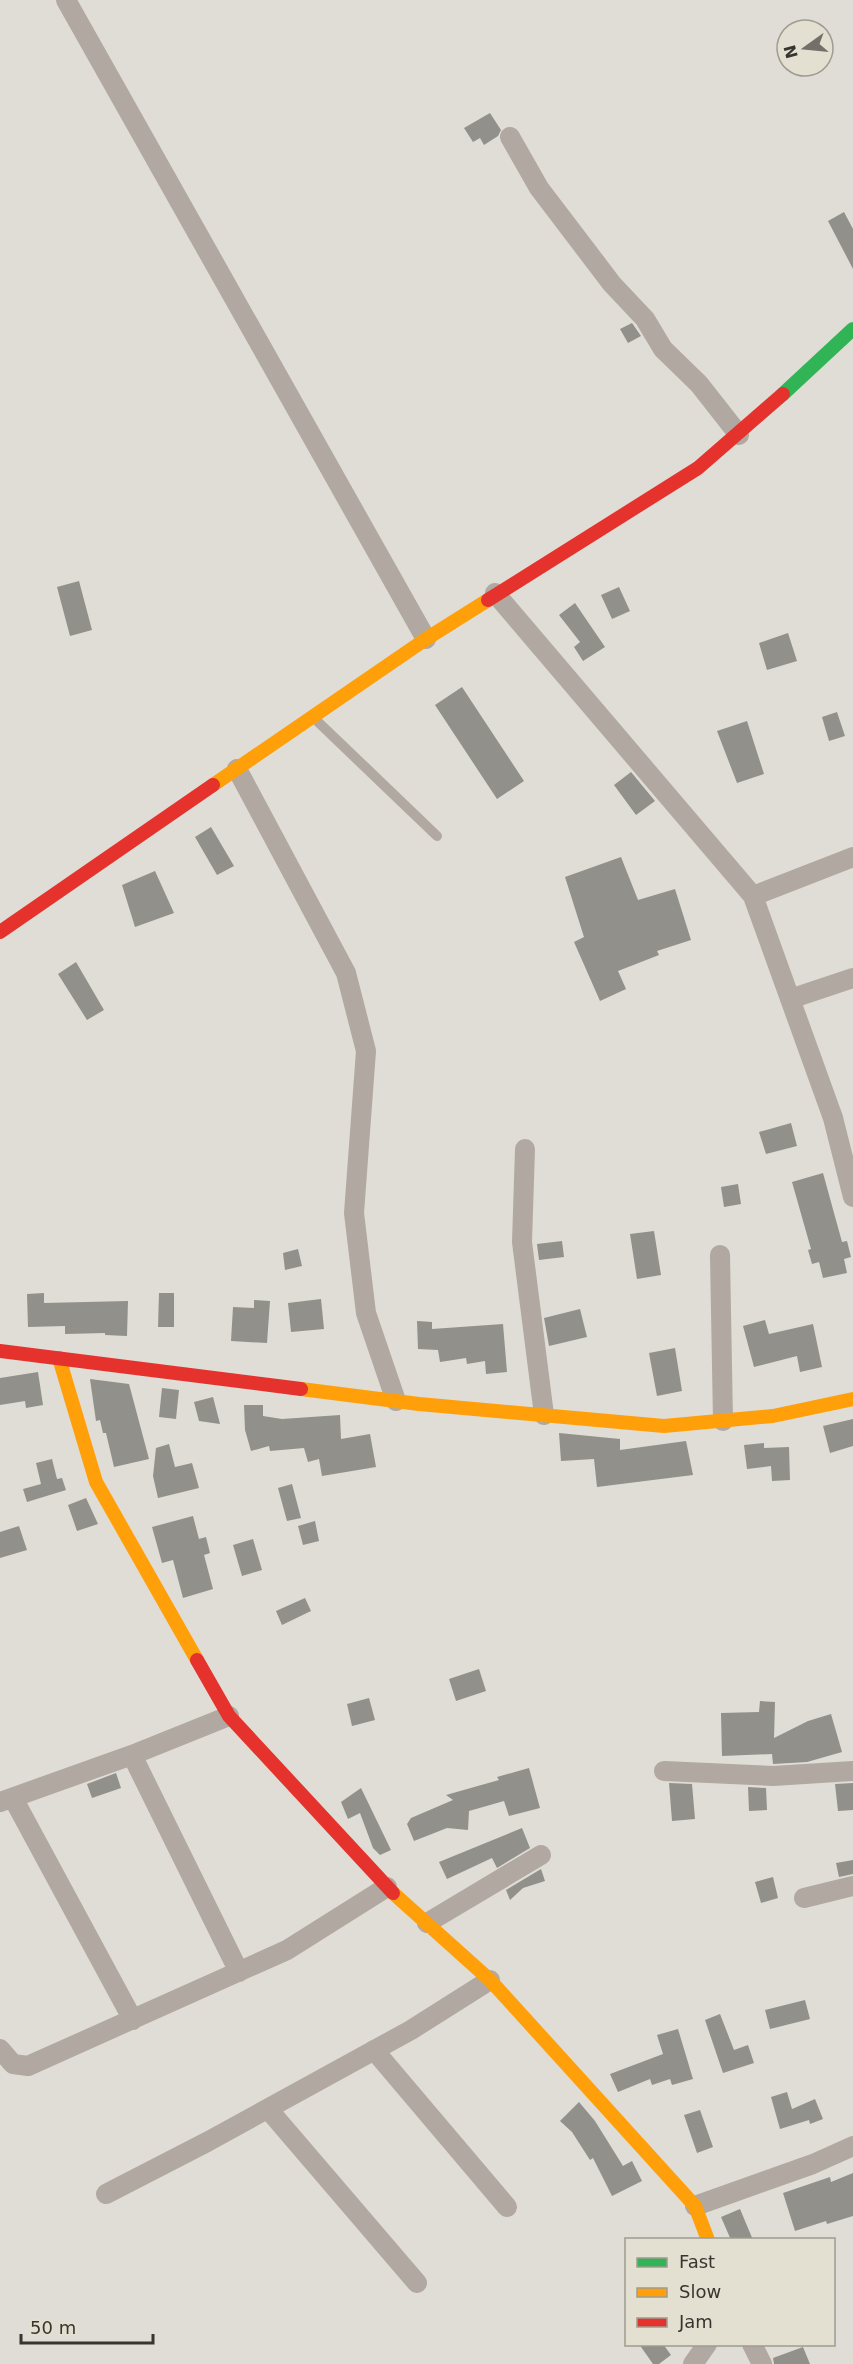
<svg xmlns="http://www.w3.org/2000/svg" width="853" height="2364" font-family="'DejaVu Sans',sans-serif">
<style>
.building{fill:#91908a}
.lines{fill:none;stroke-linecap:round;stroke-linejoin:round}
.lane{stroke:#b1a8a1;stroke-width:10}
.street{stroke:#b1a8a1;stroke-width:20}
.fast{stroke:#30b455;stroke-width:14}
.slow{stroke:#ff9f0a;stroke-width:14}
.jam{stroke:#e5322d;stroke-width:14}
</style>
<rect width="100%" height="100%" fill="#dfddd5"/>
<path class="building" d="M 490,113 L 501,130 L 498,136 L 484,145 L 480,138 L 473,142 L 464,128 Z
M 844,212 L 853,229 L 853,269 L 828,221 Z
M 632,323 L 641,336 L 628,343 L 620,329 Z
M 79,581 L 92,630 L 70,636 L 57,587 Z
M 619,587 L 630,611 L 612,619 L 601,595 Z
M 575,603 L 605,647 L 583,661 L 574,647 L 580,642 L 559,615 Z
M 788,633 L 797,661 L 767,670 L 759,643 Z
M 462,687 L 524,781 L 497,799 L 435,705 Z
M 837,712 L 845,736 L 829,741 L 822,717 Z
M 747,721 L 764,774 L 737,783 L 717,731 Z
M 631,772 L 655,801 L 636,815 L 614,785 Z
M 211,827 L 234,866 L 217,875 L 195,837 Z
M 621,857 L 638,900 L 675,889 L 691,940 L 657,951 L 659,955 L 618,971 L 626,989 L 600,1001 L 574,942 L 584,937 L 565,877 Z
M 155,871 L 174,913 L 135,927 L 122,885 Z
M 76,962 L 104,1010 L 87,1020 L 58,974 Z
M 791,1123 L 797,1146 L 766,1154 L 759,1132 Z
M 823,1173 L 842,1242 L 847,1241 L 851,1257 L 844,1259 L 847,1273 L 823,1278 L 819,1262 L 812,1264 L 808,1250 L 811,1249 L 792,1182 Z
M 738,1184 L 741,1204 L 724,1207 L 721,1187 Z
M 654,1231 L 661,1275 L 637,1279 L 630,1234 Z
M 562,1241 L 564,1257 L 539,1260 L 537,1244 Z
M 298,1249 L 302,1266 L 285,1270 L 283,1253 Z
M 44,1293 L 44,1303 L 128,1301 L 127,1336 L 105,1335 L 105,1333 L 65,1334 L 65,1326 L 28,1327 L 27,1294 Z
M 159,1293 L 174,1293 L 174,1327 L 158,1327 Z
M 321,1299 L 324,1329 L 291,1332 L 288,1303 Z
M 254,1300 L 270,1301 L 267,1343 L 231,1341 L 233,1307 L 254,1308 Z
M 580,1309 L 587,1337 L 549,1346 L 544,1318 Z
M 765,1320 L 769,1334 L 813,1324 L 822,1367 L 800,1372 L 797,1356 L 754,1367 L 743,1326 Z
M 417,1321 L 432,1322 L 432,1329 L 503,1324 L 507,1372 L 486,1374 L 485,1361 L 467,1364 L 466,1358 L 440,1362 L 438,1350 L 418,1349 Z
M 675,1348 L 682,1391 L 657,1396 L 649,1353 Z
M 38,1372 L 43,1405 L 26,1408 L 25,1401 L 0,1405 L 0,1378 Z
M 90,1379 L 129,1384 L 149,1459 L 114,1467 L 106,1433 L 103,1433 L 100,1420 L 96,1421 Z
M 162,1388 L 179,1390 L 176,1419 L 159,1417 Z
M 213,1397 L 220,1424 L 199,1421 L 194,1402 Z
M 244,1405 L 263,1405 L 263,1416 L 282,1419 L 340,1415 L 341,1439 L 370,1434 L 376,1467 L 322,1476 L 319,1459 L 308,1462 L 304,1448 L 270,1451 L 269,1446 L 251,1451 L 245,1430 Z
M 853,1419 L 853,1446 L 830,1453 L 823,1426 Z
M 559,1433 L 620,1439 L 620,1450 L 686,1441 L 693,1475 L 597,1487 L 594,1459 L 561,1461 Z
M 764,1443 L 764,1448 L 789,1447 L 790,1480 L 772,1481 L 771,1466 L 747,1469 L 744,1445 Z
M 169,1444 L 175,1467 L 192,1463 L 199,1488 L 158,1498 L 153,1476 L 156,1448 Z
M 52,1459 L 57,1479 L 62,1478 L 66,1490 L 27,1502 L 23,1489 L 41,1484 L 36,1463 Z
M 292,1484 L 301,1518 L 287,1521 L 278,1488 Z
M 86,1498 L 98,1524 L 77,1531 L 68,1505 Z
M 193,1516 L 199,1539 L 206,1537 L 210,1553 L 204,1555 L 213,1589 L 183,1598 L 173,1560 L 162,1563 L 152,1527 Z
M 315,1521 L 319,1541 L 303,1545 L 298,1526 Z
M 19,1526 L 27,1550 L 0,1558 L 0,1532 Z
M 253,1539 L 262,1570 L 242,1576 L 233,1545 Z
M 305,1598 L 311,1611 L 282,1625 L 276,1611 Z
M 479,1669 L 486,1691 L 456,1701 L 449,1679 Z
M 369,1698 L 375,1720 L 352,1726 L 347,1704 Z
M 760,1701 L 775,1702 L 774,1738 L 808,1721 L 831,1714 L 842,1752 L 807,1762 L 773,1764 L 772,1754 L 722,1756 L 721,1713 L 759,1712 Z
M 529,1768 L 540,1808 L 509,1816 L 504,1801 L 469,1811 L 468,1830 L 447,1828 L 414,1841 L 407,1824 L 411,1818 L 453,1800 L 446,1795 L 499,1780 L 497,1777 Z
M 116,1773 L 121,1788 L 92,1798 L 87,1784 Z
M 669,1783 L 692,1784 L 695,1819 L 672,1821 Z
M 853,1783 L 853,1810 L 838,1811 L 835,1784 Z
M 748,1787 L 766,1788 L 767,1810 L 749,1811 Z
M 361,1788 L 391,1850 L 380,1855 L 373,1848 L 360,1813 L 348,1819 L 341,1802 Z
M 522,1828 L 530,1848 L 497,1868 L 492,1858 L 447,1879 L 439,1862 Z
M 853,1860 L 853,1874 L 839,1877 L 836,1863 Z
M 541,1869 L 545,1881 L 523,1888 L 510,1900 L 506,1890 Z
M 773,1877 L 778,1898 L 761,1903 L 755,1882 Z
M 805,2000 L 810,2019 L 770,2029 L 765,2010 Z
M 720,2014 L 734,2050 L 748,2045 L 754,2063 L 723,2073 L 705,2020 Z
M 678,2029 L 693,2079 L 672,2085 L 670,2079 L 652,2085 L 650,2079 L 618,2092 L 610,2074 L 663,2054 L 657,2035 Z
M 787,2092 L 792,2109 L 815,2099 L 823,2119 L 810,2124 L 809,2120 L 780,2129 L 771,2097 Z
M 579,2102 L 595,2121 L 623,2166 L 632,2161 L 642,2181 L 612,2196 L 593,2158 L 590,2160 L 572,2132 L 560,2121 Z
M 700,2110 L 713,2147 L 697,2153 L 684,2115 Z
M 853,2173 L 853,2216 L 827,2224 L 826,2221 L 795,2231 L 783,2193 L 830,2177 L 831,2182 Z
M 740,2209 L 753,2240 L 731,2240 L 721,2217 Z
M 639,2344 L 663,2344 L 671,2355 L 659,2364 L 653,2364 Z
M 803,2347 L 810,2364 L 774,2364 L 773,2358 Z"/>
<g class="lines">
<path class="lane" d="M 316,720 L 437,836"/>
<path class="street" d="M 66,0 L 426,639
M 510,137 L 539,188 L 612,284 L 645,319 L 663,349 L 699,384 L 739,435
M 495,593 L 753,896 L 833,1118 L 853,1197
M 237,769 L 346,973 L 366,1051 L 354,1213 L 366,1313 L 396,1401
M 753,896 L 853,857
M 790,999 L 853,978
M 525,1149 L 522,1242 L 544,1415
M 720,1255 L 723,1421
M 132,1755 L 239,1972
M 664,1771 L 773,1776 L 853,1771
M 13,1798 L 133,2020
M 0,1802 L 132,1755 L 229,1716
M 804,1898 L 853,1886
M 427,1923 L 541,1855
M 0,2049 L 13,2064 L 28,2066 L 287,1950 L 387,1887
M 374,2050 L 507,2207
M 268,2109 L 417,2283
M 106,2194 L 207,2142 L 411,2030 L 490,1980
M 695,2206 L 813,2164 L 853,2146
M 752,2344 L 762,2364
M 693,2364 L 707,2344"/>
<path class="fast" d="M 783,394 L 853,329"/>
<path class="slow" d="M 213,785 L 426,639 L 488,600
M 59,1358 L 96,1482 L 197,1660
M 301,1389 L 419,1404 L 664,1426 L 773,1416 L 853,1399
M 393,1893 L 490,1980 L 695,2206 L 708,2240"/>
<path class="jam" d="M 488,600 L 698,468 L 783,394
M 0,932 L 213,785
M 0,1351 L 301,1389
M 197,1660 L 229,1716 L 393,1893"/>
</g>
<rect x="625" y="2238" width="210" height="108" fill="#e3e0d1" stroke="#9e9c90" stroke-width="1.5"/>
<rect x="637" y="2258" width="30" height="9" fill="#30b455" stroke="#9e9c90" stroke-width="1.5"/>
<text x="679" y="2268" font-size="18" fill="#37352f">Fast</text>
<rect x="637" y="2288" width="30" height="9" fill="#ff9f0a" stroke="#9e9c90" stroke-width="1.5"/>
<text x="679" y="2298" font-size="18" fill="#37352f">Slow</text>
<rect x="637" y="2318" width="30" height="9" fill="#e5322d" stroke="#9e9c90" stroke-width="1.5"/>
<text x="679" y="2328" font-size="18" fill="#37352f">Jam</text>
<g transform="translate(805 48) rotate(255)"><circle r="28" fill="#e3e0d1" stroke="#9e9c90" stroke-width="1.5"/>
<path d="M0-4.5L10 22L0 15L-10 22Z" fill="#727069"/>
<text y="-9" font-size="16" font-weight="bold" text-anchor="middle" fill="#37352f">N</text>
</g>
<path d="M21 2334v9h132v-9" fill="none" stroke="#37352f" stroke-width="3"/>
<text x="30" y="2334" font-size="18" fill="#37352f" stroke="#e3e0d1" stroke-width="4.5" paint-order="stroke">50 m</text>
</svg>
